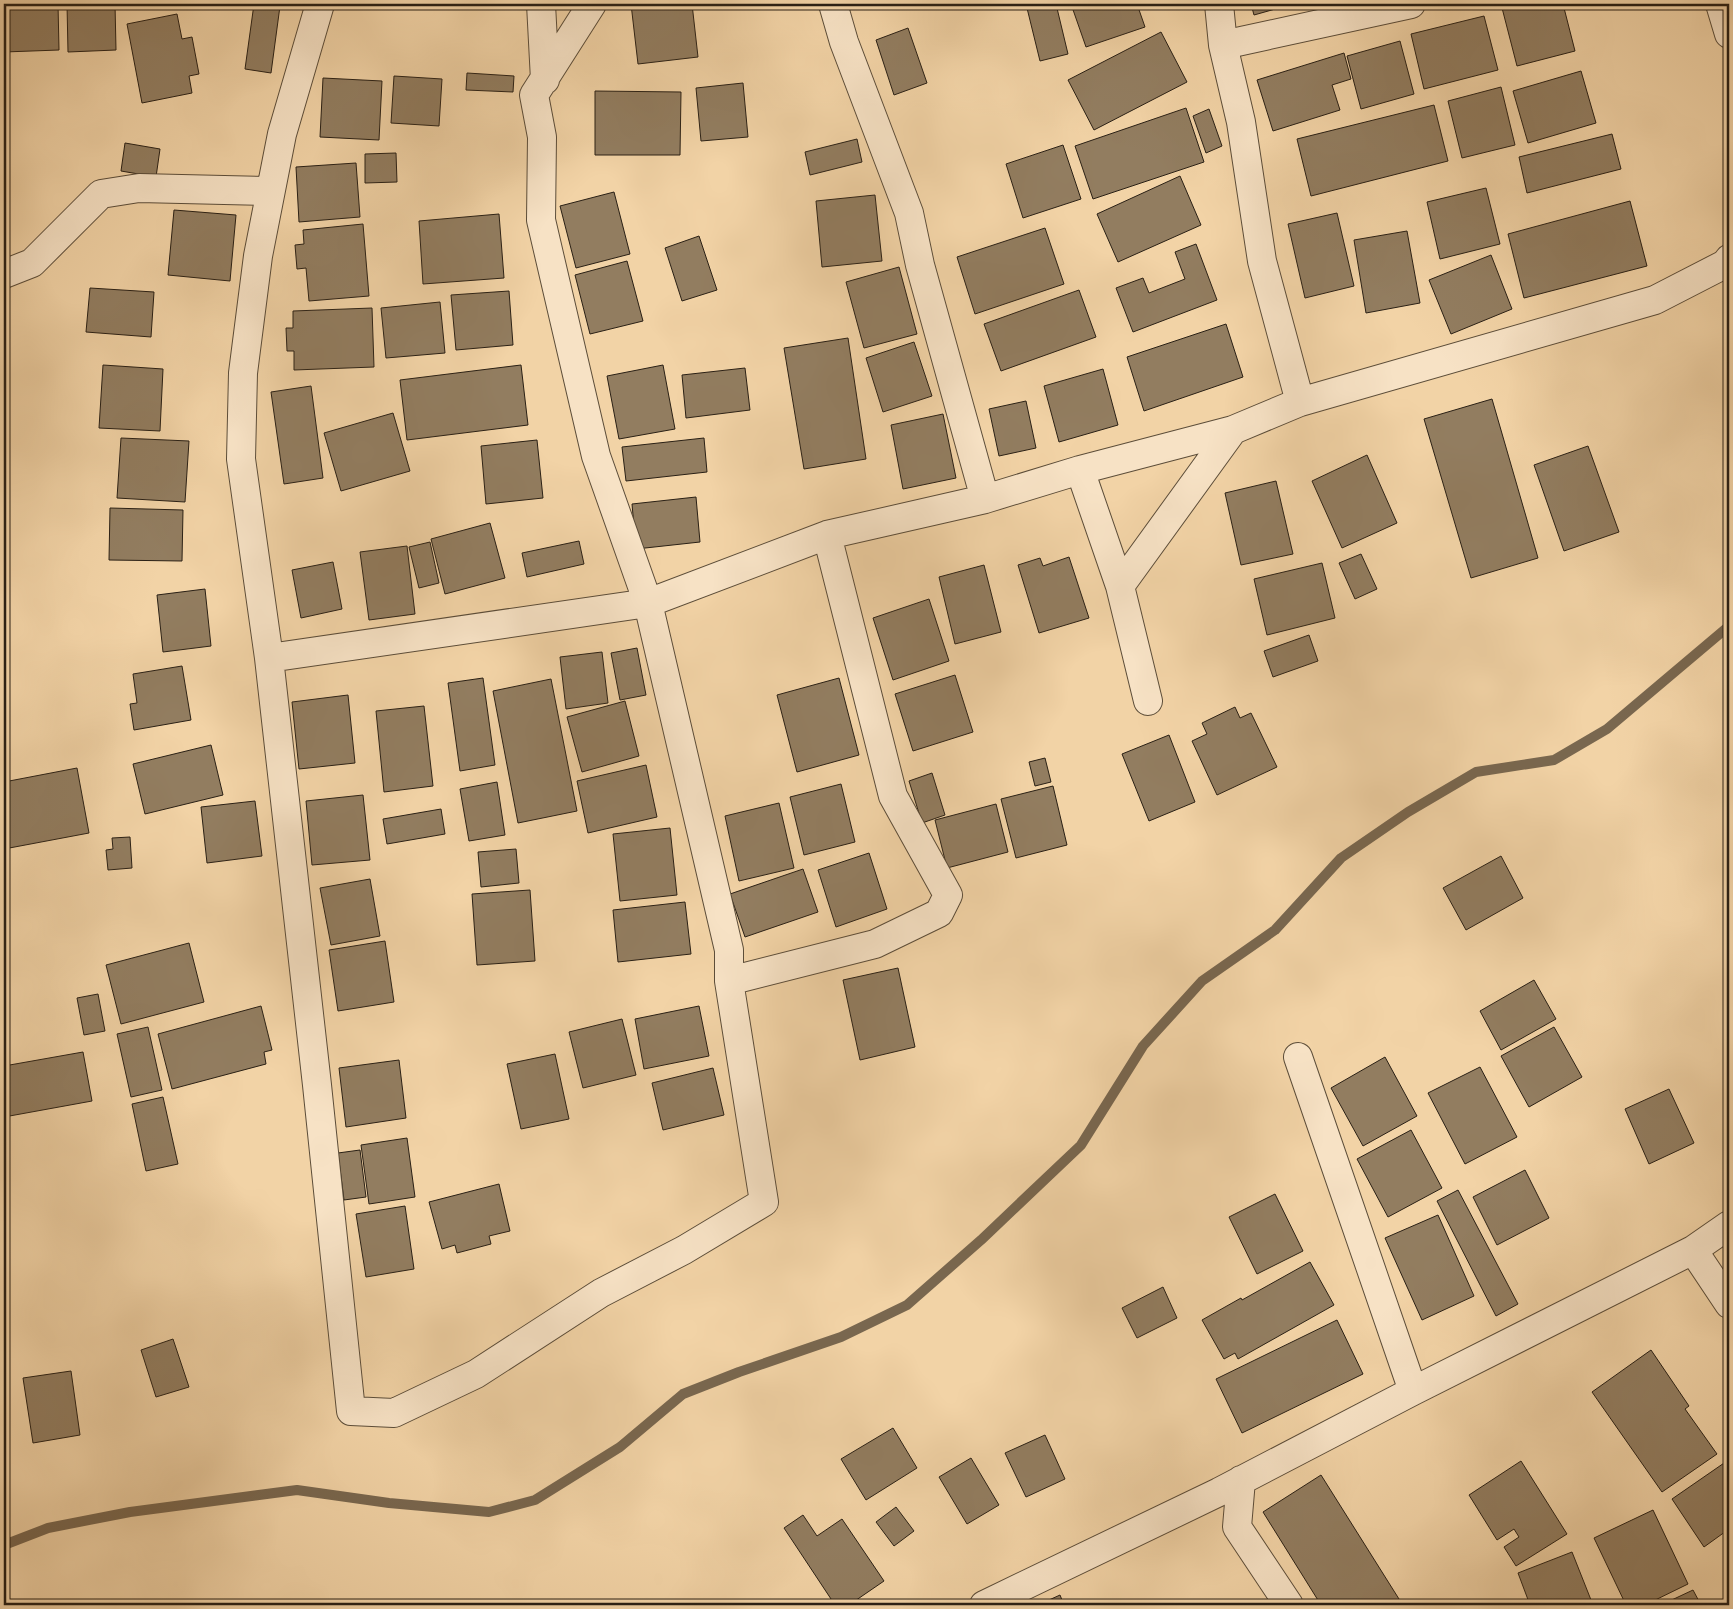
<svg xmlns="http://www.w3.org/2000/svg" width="1733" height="1609" font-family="'Gentium Book Plus',serif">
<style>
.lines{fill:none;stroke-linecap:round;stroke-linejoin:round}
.stream{stroke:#79674f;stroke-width:10}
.building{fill:#927d60;stroke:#2a2015}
.minor-casing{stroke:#5c4d39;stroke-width:30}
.minor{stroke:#f7e2c5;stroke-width:28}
</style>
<rect width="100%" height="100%" fill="#f2d3a6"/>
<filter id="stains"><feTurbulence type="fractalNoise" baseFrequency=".004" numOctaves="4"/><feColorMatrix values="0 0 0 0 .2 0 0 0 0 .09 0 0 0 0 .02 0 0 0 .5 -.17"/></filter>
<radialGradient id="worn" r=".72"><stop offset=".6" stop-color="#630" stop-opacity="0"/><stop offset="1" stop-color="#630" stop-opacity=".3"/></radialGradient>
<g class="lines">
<path class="stream" d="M 4,1545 L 48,1528 L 130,1512 L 297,1490 L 389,1503 L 489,1512 L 535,1500 L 620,1447 L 683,1394 L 739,1372 L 841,1337 L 907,1305 L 981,1240 L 1081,1145 L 1143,1046 L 1202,981 L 1275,930 L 1341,858 L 1408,812 L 1476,772 L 1554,760 L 1607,729 L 1729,626"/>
</g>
<path class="building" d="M 4,4 L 58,4 L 59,50 L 4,52 Z
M 67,4 L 115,4 L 116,50 L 68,52 Z
M 254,4 L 280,6 L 271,73 L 245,69 Z
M 631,4 L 692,4 L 698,57 L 638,64 Z
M 1026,4 L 1056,4 L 1068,54 L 1040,61 Z
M 1071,4 L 1137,4 L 1145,27 L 1086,47 Z
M 1251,4 L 1293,4 L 1254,15 Z
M 1501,4 L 1563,4 L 1575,51 L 1517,66 Z
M 177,14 L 182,39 L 192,37 L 199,74 L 189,76 L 192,93 L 142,103 L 127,24 Z
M 1484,16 L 1498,70 L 1424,89 L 1411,34 Z
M 908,28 L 927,83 L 894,95 L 876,40 Z
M 1161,32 L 1187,82 L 1094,130 L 1068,80 Z
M 1400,41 L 1414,94 L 1361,109 L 1347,56 Z
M 1344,53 L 1351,79 L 1332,85 L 1340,110 L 1273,131 L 1257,80 Z
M 1581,71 L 1596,123 L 1528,143 L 1513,91 Z
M 467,73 L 514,76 L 513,92 L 466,90 Z
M 394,76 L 442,79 L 439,126 L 391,123 Z
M 323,78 L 382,81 L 379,140 L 320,137 Z
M 743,83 L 748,137 L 701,141 L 696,88 Z
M 1501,87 L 1515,145 L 1462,158 L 1448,101 Z
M 595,91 L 681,92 L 680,155 L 595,155 Z
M 1434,105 L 1448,161 L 1311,196 L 1297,139 Z
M 1186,108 L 1204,162 L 1093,199 L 1075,146 Z
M 1209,109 L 1222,146 L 1206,153 L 1193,116 Z
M 1612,134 L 1621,169 L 1527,193 L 1519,157 Z
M 857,139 L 862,162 L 810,175 L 805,152 Z
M 125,143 L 160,149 L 156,177 L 121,171 Z
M 1063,145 L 1081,199 L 1023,218 L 1006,164 Z
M 396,153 L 397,182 L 365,183 L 365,154 Z
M 356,163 L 360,217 L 299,222 L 296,167 Z
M 1180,176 L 1201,225 L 1118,262 L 1097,214 Z
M 1486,188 L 1500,244 L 1440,259 L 1427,202 Z
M 614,192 L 630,254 L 576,268 L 560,206 Z
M 875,195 L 882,261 L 822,267 L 816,201 Z
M 1630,201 L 1647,266 L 1524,298 L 1508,234 Z
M 174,210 L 236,215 L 230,281 L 168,275 Z
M 1337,213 L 1354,286 L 1305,298 L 1288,224 Z
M 499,214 L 504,278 L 423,284 L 419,221 Z
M 363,224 L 369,296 L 309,301 L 306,268 L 297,269 L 295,245 L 304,244 L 303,230 Z
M 1045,228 L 1064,284 L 975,314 L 957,257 Z
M 1407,231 L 1420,303 L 1366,313 L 1354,240 Z
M 699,236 L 717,290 L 682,301 L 665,248 Z
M 1196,244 L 1217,300 L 1133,332 L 1116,288 L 1143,278 L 1149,293 L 1185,279 L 1175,252 Z
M 1491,255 L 1512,309 L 1451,334 L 1429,280 Z
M 627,261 L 643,321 L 590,334 L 575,275 Z
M 899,267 L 917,334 L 864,348 L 846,282 Z
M 90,288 L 154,292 L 151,337 L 86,332 Z
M 1079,290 L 1096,337 L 1001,371 L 984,324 Z
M 509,291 L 513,345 L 456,350 L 451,295 Z
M 440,302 L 445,353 L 386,358 L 381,308 Z
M 372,308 L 374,367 L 294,370 L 294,351 L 287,351 L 286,328 L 293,328 L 293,311 Z
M 1226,324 L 1243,377 L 1144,411 L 1127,357 Z
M 848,338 L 866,459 L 804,469 L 784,348 Z
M 914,342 L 932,396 L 883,412 L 866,358 Z
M 103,365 L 163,369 L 160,431 L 99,428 Z
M 521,365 L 528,425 L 407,440 L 400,380 Z
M 663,365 L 675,429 L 619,439 L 607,376 Z
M 745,368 L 750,410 L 686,418 L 682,375 Z
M 1103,369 L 1118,425 L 1059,442 L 1044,386 Z
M 311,386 L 323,478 L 284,484 L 271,392 Z
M 1492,399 L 1538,558 L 1471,578 L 1424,419 Z
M 1026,401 L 1036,448 L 999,456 L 989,409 Z
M 393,413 L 410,471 L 341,491 L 324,433 Z
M 943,414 L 956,478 L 903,489 L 891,425 Z
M 121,438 L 189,441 L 185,502 L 117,498 Z
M 704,438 L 707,472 L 626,481 L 622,447 Z
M 537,440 L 543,498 L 486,504 L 481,446 Z
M 1588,446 L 1619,532 L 1564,551 L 1534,465 Z
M 1367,455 L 1397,523 L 1342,548 L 1312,481 Z
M 1276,481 L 1293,554 L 1241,565 L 1225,493 Z
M 696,497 L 700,542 L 636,549 L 632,504 Z
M 110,508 L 183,510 L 182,561 L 109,560 Z
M 490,523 L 505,578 L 445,594 L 431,539 Z
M 579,541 L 584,564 L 527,577 L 522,553 Z
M 430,542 L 439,583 L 419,588 L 409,547 Z
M 407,546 L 415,614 L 369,620 L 360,552 Z
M 1361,554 L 1377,589 L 1355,599 L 1339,563 Z
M 1069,557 L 1089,618 L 1039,633 L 1018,565 L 1040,558 L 1043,566 Z
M 333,562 L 342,609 L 301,618 L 292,570 Z
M 1322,563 L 1335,618 L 1267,635 L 1254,579 Z
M 984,565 L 1001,632 L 955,644 L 939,577 Z
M 205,589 L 211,646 L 163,652 L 157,595 Z
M 929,599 L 949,661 L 893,680 L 873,618 Z
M 1309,635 L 1318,661 L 1273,677 L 1264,651 Z
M 637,648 L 646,695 L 620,700 L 611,653 Z
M 602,652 L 608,703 L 566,709 L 560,657 Z
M 182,666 L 191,720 L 134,730 L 130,704 L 137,703 L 133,674 Z
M 955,675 L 973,732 L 913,751 L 895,694 Z
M 483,678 L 495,765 L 460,771 L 448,683 Z
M 839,678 L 859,755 L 797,772 L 777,695 Z
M 551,679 L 577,811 L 518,823 L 493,691 Z
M 348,695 L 355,763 L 299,769 L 292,702 Z
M 625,701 L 639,756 L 582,772 L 567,717 Z
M 424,706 L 433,786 L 384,792 L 376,711 Z
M 1235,707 L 1240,718 L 1251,713 L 1277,767 L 1217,795 L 1192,741 L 1207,734 L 1202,723 Z
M 1169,735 L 1195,802 L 1149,821 L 1122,754 Z
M 211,745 L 223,795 L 145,814 L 133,764 Z
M 1045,758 L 1051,782 L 1035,786 L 1029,762 Z
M 646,765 L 657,817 L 588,833 L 577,781 Z
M 77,768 L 89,833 L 4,849 L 4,782 Z
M 932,773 L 945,815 L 922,823 L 909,781 Z
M 497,782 L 505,835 L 469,841 L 460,789 Z
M 841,784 L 855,842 L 804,855 L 790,797 Z
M 1053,786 L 1067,845 L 1016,858 L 1001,799 Z
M 363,795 L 370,860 L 312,865 L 306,801 Z
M 255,801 L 262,856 L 207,863 L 201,807 Z
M 779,803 L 794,868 L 739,881 L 725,816 Z
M 996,804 L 1008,852 L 947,868 L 935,820 Z
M 441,809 L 445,834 L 387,844 L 383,819 Z
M 670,828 L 677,895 L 620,901 L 613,834 Z
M 130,837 L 132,868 L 108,870 L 106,850 L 113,849 L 112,838 Z
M 516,849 L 519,883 L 481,887 L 478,852 Z
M 869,853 L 887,909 L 836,927 L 818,870 Z
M 1501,856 L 1523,898 L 1466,930 L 1443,888 Z
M 803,869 L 818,912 L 745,937 L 730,894 Z
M 370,879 L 380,936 L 331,945 L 320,888 Z
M 530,890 L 535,961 L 477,965 L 472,894 Z
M 685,902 L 691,954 L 618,962 L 613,910 Z
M 385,941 L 394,1002 L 338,1011 L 329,950 Z
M 189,943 L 204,1002 L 121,1024 L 106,965 Z
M 898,968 L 915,1047 L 860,1060 L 843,980 Z
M 1534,980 L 1556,1019 L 1501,1050 L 1480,1011 Z
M 98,994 L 105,1031 L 84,1035 L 77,998 Z
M 261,1006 L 272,1050 L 264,1052 L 266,1064 L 172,1089 L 158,1034 Z
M 699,1006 L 709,1056 L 644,1069 L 635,1019 Z
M 622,1019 L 636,1075 L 583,1088 L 569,1032 Z
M 148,1027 L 162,1090 L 131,1097 L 117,1034 Z
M 1554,1027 L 1582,1077 L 1529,1107 L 1501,1056 Z
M 83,1052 L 92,1101 L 4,1117 L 4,1066 Z
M 555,1054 L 569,1119 L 521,1129 L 507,1064 Z
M 1385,1057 L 1417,1116 L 1363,1146 L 1331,1088 Z
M 399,1060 L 406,1118 L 346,1127 L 339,1068 Z
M 1480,1067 L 1517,1137 L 1465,1164 L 1428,1093 Z
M 713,1068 L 724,1115 L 663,1130 L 652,1083 Z
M 1669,1089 L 1694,1143 L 1649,1164 L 1625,1109 Z
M 163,1097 L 178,1164 L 146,1171 L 132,1104 Z
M 1411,1130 L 1442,1188 L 1388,1217 L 1357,1159 Z
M 407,1138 L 415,1197 L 369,1204 L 361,1145 Z
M 360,1150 L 366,1197 L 344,1200 L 338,1153 Z
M 1525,1170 L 1549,1218 L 1497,1245 L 1473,1197 Z
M 499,1184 L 510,1231 L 489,1236 L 491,1244 L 457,1253 L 455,1245 L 442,1249 L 429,1202 Z
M 1458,1190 L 1518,1304 L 1496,1316 L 1437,1201 Z
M 1275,1194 L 1303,1251 L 1257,1274 L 1229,1217 Z
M 405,1206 L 414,1269 L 366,1277 L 356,1214 Z
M 1438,1215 L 1474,1296 L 1422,1320 L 1385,1238 Z
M 1310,1262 L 1334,1305 L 1238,1359 L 1235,1353 L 1224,1359 L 1202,1320 L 1241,1298 L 1242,1300 Z
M 1163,1287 L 1177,1318 L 1137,1338 L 1122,1308 Z
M 1337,1320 L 1363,1374 L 1242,1433 L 1216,1379 Z
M 173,1339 L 189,1387 L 156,1397 L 141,1350 Z
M 1651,1350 L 1689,1406 L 1685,1409 L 1717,1454 L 1662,1492 L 1592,1392 Z
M 71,1371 L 80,1435 L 33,1443 L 23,1378 Z
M 893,1428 L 917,1468 L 866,1500 L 841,1459 Z
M 1045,1435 L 1065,1479 L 1026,1497 L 1005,1453 Z
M 971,1458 L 999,1505 L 967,1524 L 939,1477 Z
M 1521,1461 L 1567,1534 L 1516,1566 L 1504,1547 L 1519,1537 L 1514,1529 L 1497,1540 L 1469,1495 Z
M 1727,1461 L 1729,1464 L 1729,1529 L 1704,1547 L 1672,1499 Z
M 1321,1475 L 1399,1599 L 1389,1605 L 1321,1605 L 1263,1512 Z
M 896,1507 L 914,1531 L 894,1546 L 876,1522 Z
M 1653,1510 L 1688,1584 L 1645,1605 L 1626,1605 L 1594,1538 Z
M 803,1515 L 817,1536 L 842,1519 L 884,1581 L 849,1605 L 835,1605 L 784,1528 Z
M 1572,1552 L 1593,1605 L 1530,1605 L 1518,1573 Z
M 1693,1590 L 1701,1605 L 1661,1605 Z
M 1060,1595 L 1064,1605 L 1038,1605 Z"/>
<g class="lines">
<g class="minor-casing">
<path id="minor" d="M 320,4 L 282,134 L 258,256 L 243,373 L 241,459 L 269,658 L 317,1085 L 351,1411 L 394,1413 L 476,1374 L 601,1293 L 684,1250 L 764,1202 L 729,981 L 729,950 L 648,603 L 596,456 L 541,220 L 542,137 L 534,95 L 592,4
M 541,4 L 545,80
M 833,4 L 844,42 L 909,213 L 920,265 L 985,499
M 1219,4 L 1223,45 L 1241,122 L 1262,261 L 1300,402
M 1720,4 L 1729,34
M 1223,45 L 1411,4
M 4,274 L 32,263 L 101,194 L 139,188 L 270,191
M 1080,470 L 1120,586 L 1148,701
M 1120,586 L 1233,430
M 269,658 L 648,603 L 827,535 L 985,499 L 1080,470 L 1233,430 L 1300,402 L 1655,300 L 1725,264 L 1729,259
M 729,981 L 875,944 L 939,913 L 948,895 L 893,796 L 827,535
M 1298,1057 L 1413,1391
M 1693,1250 L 1729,1304
M 1241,1480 L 1237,1527 L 1289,1605
M 984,1605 L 1219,1492 L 1413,1391 L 1693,1250 L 1729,1225"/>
</g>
<use href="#minor" class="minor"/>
</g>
<rect width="1733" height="1609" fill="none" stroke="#f2d3a6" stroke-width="20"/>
<rect x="5" y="5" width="1723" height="1599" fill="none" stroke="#2a2015" stroke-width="2.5"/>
<rect x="10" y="10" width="1713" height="1589" fill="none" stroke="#2a2015"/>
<rect width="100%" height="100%" filter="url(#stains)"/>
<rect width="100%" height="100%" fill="url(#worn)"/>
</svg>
